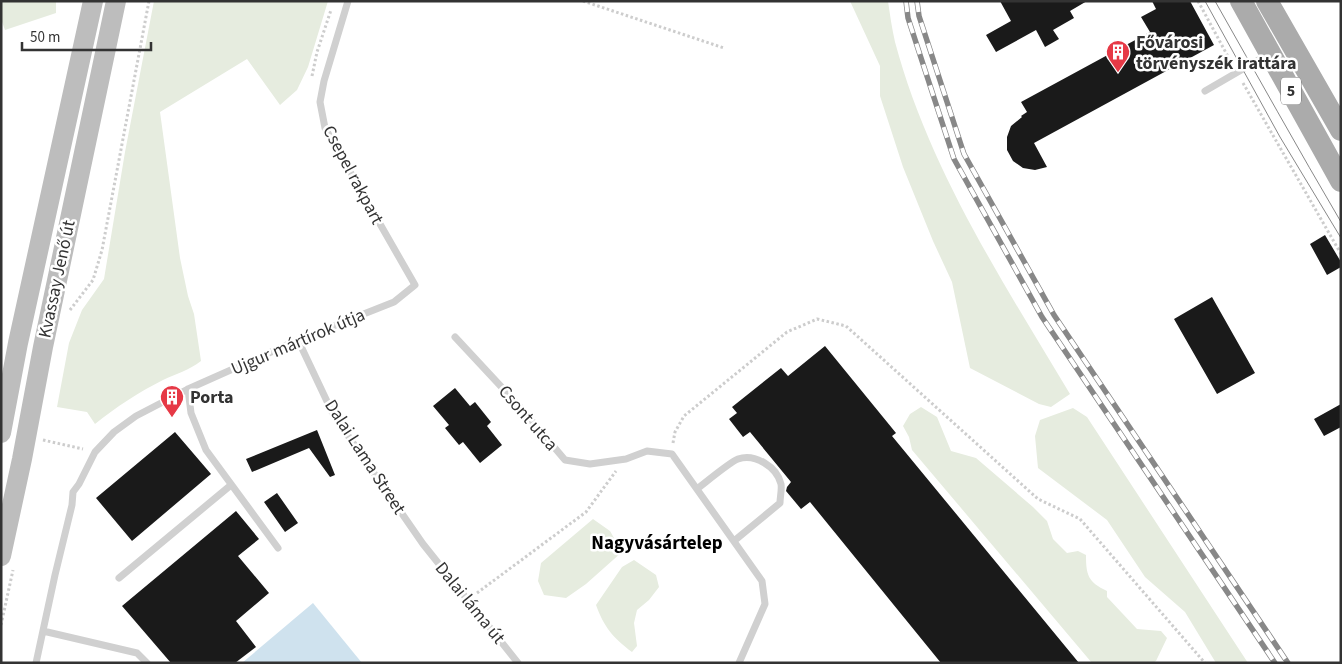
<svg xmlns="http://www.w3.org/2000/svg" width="1342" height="664" font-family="'Source Sans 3',sans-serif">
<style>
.green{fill:#e6ecdf}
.water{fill:#cfe2ee}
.building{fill:#1a1a1a}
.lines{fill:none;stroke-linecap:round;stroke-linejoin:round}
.path{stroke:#cdcdcd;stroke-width:3;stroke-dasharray:2.5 2.5;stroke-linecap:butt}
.lane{stroke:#d0d0d0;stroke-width:7}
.secondary{stroke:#bdbdbd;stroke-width:20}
.primary{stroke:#ababab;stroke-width:22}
.tram{stroke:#888;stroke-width:1}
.rail-casing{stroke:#888;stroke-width:5.5}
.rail{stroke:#fff;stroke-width:4;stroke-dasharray:11;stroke-linecap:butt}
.labels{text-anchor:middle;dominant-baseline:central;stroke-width:5;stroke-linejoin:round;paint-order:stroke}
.shield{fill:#fff;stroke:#707070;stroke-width:1}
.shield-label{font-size:16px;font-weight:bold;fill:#333}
.poi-label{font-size:18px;font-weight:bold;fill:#333;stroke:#fff;text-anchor:start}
.street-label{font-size:18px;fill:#333;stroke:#fff}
.neighbourhood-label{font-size:19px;font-weight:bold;fill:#000;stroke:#fff}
</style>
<rect width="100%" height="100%" fill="#fff"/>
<path class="green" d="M 1,1 L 56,1 L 56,13 L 5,30 L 1,19 Z
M 154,1 L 328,1 L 308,67 L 297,90 L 280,105 L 247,59 L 160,112 L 180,258 L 188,296 L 194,314 L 201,361 C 189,370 176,374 163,380 C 139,392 116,407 95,424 L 87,412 L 57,407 L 69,343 L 82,310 L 104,279 L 125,152 Z
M 850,1 L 888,1 C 890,15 892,29 895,42 C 929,169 1003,282 1070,394 L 1051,407 L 1039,404 L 970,368 L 952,282 L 933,241 L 903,167 L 880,96 L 880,66 Z
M 921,407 L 937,417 L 951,451 L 976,458 L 1033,507 L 1047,521 L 1053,539 L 1067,553 L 1078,551 L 1086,555 C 1086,575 1088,582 1107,591 L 1107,597 L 1137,629 L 1161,631 L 1167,638 L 1156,661 L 1153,663 L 1092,663 L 912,450 L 909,437 L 903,426 L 910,414 Z
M 1073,408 L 1087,417 L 1248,663 L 1216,663 L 1185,612 L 1145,577 L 1107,520 L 1038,468 L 1035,436 L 1040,420 Z
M 593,519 L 610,531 L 622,552 L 586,584 L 566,598 L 544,595 L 538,581 L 541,563 Z
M 634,560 L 656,575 L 659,587 L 649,600 L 637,610 L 634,623 L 637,646 L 632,652 C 613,638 604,627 596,605 L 622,567 Z"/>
<path class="water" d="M 313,603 L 362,663 L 242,663 Z"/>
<path class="building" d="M 1000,1 L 1087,1 L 1070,11 L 1074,18 L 1053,30 L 1059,39 L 1045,47 L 1036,30 L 996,52 L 986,35 L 1011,21 Z
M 1152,1 L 1190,1 L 1214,45 L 1034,143 L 1047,167 L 1035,170 L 1023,168 L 1013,161 L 1007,150 L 1007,137 L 1011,126 L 1022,117 L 1021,116 L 1027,112 L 1021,102 L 1150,32 L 1141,17 L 1156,9 Z
M 1325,235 L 1341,262 L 1341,267 L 1327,275 L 1310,244 Z
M 1212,297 L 1255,373 L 1217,394 L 1174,319 Z
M 825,346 L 896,433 L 892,436 L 1079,663 L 941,663 L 810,502 L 801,509 L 786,491 L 787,487 L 791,482 L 750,432 L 743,437 L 729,419 L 737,413 L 732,407 L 781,368 L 788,376 Z
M 455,388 L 470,406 L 475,402 L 491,422 L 487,426 L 502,445 L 480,463 L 463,442 L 459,445 L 445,428 L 449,425 L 433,406 Z
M 1341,404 L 1341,427 L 1324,436 L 1314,419 Z
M 317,430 L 335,475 L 330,477 L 309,448 L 252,472 L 246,459 Z
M 175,432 L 211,474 L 132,541 L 96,498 Z
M 277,493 L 298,523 L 285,532 L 264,502 Z
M 236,511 L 259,539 L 238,556 L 269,593 L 236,621 L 256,647 L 235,663 L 171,663 L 122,606 Z"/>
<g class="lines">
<path class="path" d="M 583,1 L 724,48
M 1198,1 L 1232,64
M 312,76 L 317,52 L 331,10
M 1243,83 L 1341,254
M 70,310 L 93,280 L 102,250 L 149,1
M 43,440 L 83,449
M 673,443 L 675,432 L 684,416 L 787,332 L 817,319 L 846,326 L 1038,499 L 1080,519 L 1205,663
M 477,593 L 586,512 L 616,471
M 1,625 L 13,570"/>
<path class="lane" d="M 1205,91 L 1267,55
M 455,337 L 520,407 L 565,460 L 590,464 L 626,459 L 647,451 L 672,454 L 762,581 L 765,604 L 739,663
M 298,340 L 333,414 L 423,544 L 518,663
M 188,389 L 191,413 L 206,450 L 278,548
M 697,489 C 706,482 730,462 738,459 C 755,453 777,467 781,484 C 782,490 780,497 780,503 L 734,541
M 119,578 L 231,485
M 43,631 L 137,653 L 147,663
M 36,663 L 55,575 L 72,505 L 73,492 L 79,484 L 95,452 L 114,432 L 136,416 L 188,389 L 298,340 L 394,302 L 415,285 L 325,128 L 320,102 L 324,81 L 348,1"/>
<path class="secondary" d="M 1,433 L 18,343 L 93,1
M 1,556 L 22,459 L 43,347 L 116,1"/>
<path class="primary" d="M 1241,1 L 1341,181
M 1267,1 L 1341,130"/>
<path class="tram" d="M 1205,1 L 1280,137 L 1341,238
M 1215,1 C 1257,75 1298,149 1341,222"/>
<g class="rail-casing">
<path id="rail" d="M 906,1 L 908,18 L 954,159 L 1042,317 L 1275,663
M 917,1 L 919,16 L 964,154 L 1054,315 L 1288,663"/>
</g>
<use href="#rail" class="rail"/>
</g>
<defs>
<g id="building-pin" transform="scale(1.25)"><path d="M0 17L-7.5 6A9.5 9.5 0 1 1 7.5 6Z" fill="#e63946" stroke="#fff"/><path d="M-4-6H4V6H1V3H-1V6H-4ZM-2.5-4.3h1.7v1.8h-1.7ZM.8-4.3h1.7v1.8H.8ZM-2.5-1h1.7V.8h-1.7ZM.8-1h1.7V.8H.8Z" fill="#fff"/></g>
</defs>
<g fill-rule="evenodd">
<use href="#building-pin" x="1118" y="52"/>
<use href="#building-pin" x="172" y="397"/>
</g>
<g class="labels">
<rect class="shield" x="1281" y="77.5" width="20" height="27" rx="4"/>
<g class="shield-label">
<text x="1291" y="91">5</text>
</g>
<g class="poi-label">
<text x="1136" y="42">Fővárosi<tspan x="1136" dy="21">törvényszék irattára</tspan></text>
<text x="190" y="397">Porta</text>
</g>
<g class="street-label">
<text transform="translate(353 175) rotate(62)">Csepel rakpart</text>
<text transform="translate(57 279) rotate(-78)">Kvassay Jenő út</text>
<text transform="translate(298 342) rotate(-23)">Ujgur mártírok útja</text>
<text transform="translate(528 418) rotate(49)">Csont utca</text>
<text transform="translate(365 457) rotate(57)">Dalai Lama Street</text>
<text transform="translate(470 603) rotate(51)">Dalai láma út</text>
</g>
<g class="neighbourhood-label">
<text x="657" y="543">Nagyvásártelep</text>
</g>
</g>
<rect width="1342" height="664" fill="none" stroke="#333333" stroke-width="5"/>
<path d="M22 42v8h129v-8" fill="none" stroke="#333333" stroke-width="2.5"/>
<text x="30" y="42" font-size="15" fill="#333333" stroke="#ffffff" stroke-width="4" paint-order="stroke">50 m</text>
</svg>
